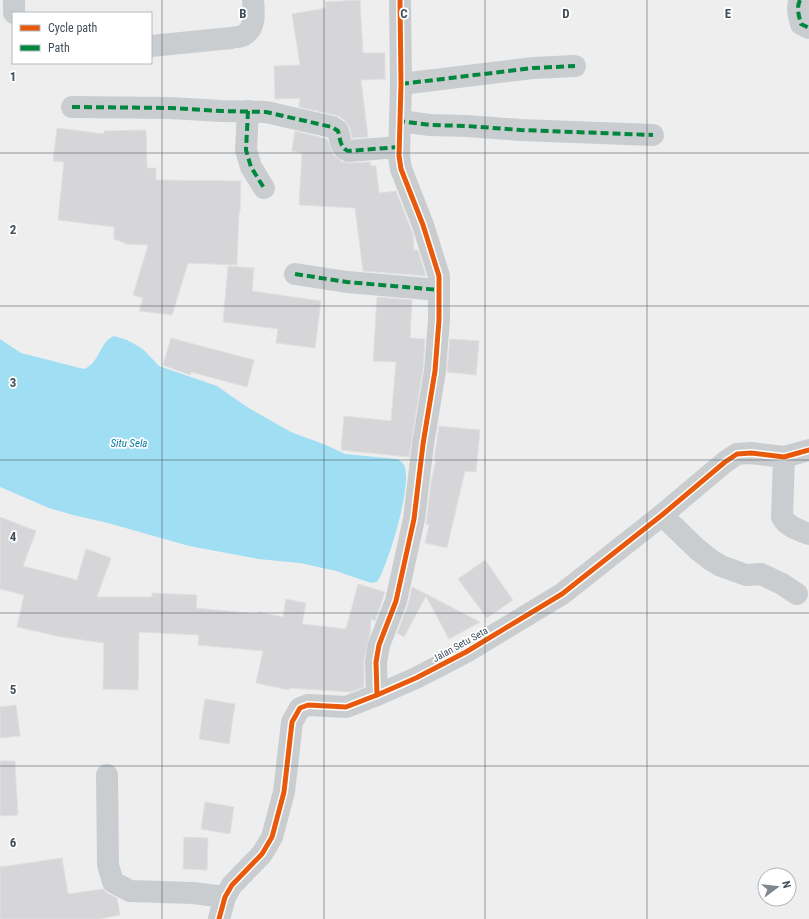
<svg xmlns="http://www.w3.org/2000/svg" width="809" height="919" font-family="'Roboto Condensed',sans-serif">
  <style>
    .water { fill: #a0dff3 }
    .building { fill: #d6d6d9; stroke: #e0e0e1 }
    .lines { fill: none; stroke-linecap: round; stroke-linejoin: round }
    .minor { stroke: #cacdcf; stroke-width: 22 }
    .quiet { stroke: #00873e; stroke-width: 4; stroke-dasharray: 8 4; stroke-linecap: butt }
    .cycleway-casing { stroke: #fff; stroke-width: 8 }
    .cycleway { stroke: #e8590c; stroke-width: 5 }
    .grid { fill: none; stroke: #43505c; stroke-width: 1; stroke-opacity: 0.55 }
    .labels { text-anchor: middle; stroke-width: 3.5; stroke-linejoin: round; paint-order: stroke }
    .street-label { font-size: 10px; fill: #43505c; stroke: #fff }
    .water-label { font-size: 11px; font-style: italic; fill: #027aa3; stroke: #fff }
    .grid-label { font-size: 13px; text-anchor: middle; font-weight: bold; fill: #43505c; stroke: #fff; stroke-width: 3.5; stroke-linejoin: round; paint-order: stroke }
  </style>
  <rect width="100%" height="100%" fill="#efeeee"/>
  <path class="water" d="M114,336L127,340L138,346L145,351L159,366L217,386L247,407L291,432L326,445L345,454L397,459C400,460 402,462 404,465C413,484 389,560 379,579L377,582L371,583L336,571L300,563L258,559L189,546L108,523L73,515L49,508L0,487V339L21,353L84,369C100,363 99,342 114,336Z"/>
  <g class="building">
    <path d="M360,0L363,53H385V79L361,80L368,137L352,138L350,128L345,121L339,116L299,107L300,98L275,99L274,66L300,65L292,14L326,8L325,2Z"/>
    <path d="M57,128L104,134V131L146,130L147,168H156V180L241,181L240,212H239L237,265L188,263L172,315L139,311L143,298L133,295L148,245L127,244L114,239V227L58,220L64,162L53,161Z"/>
    <path d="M295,131L327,139L333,154L342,162L349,163L370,162L371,166H376L379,193L396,191L413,234L414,250H418L426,276L363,271L355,208L299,205L302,153L292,151Z"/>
    <path d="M228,266L254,268L252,291L321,301L315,348L276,343L278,329L223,322Z"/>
    <path d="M377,297L412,300L410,338L425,339L423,369L409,457L341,450L344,416L391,421L396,362L373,361Z"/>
    <path d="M171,338L254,360L247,387L191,372L190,375L163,365Z"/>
    <path d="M450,339L479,341L476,375L447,372Z"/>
    <path d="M439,426L480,430L476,472L465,471L447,548L425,543L429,525L426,524L431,482L436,460H434Z"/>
    <path d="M0,517L36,531L23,566L77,580L86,549L111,558L97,597H152V593L197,595L196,608L258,614V612L283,617L286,599L306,603L302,624L346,629L358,584L385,592L375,621L371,619L370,635L364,660V687L351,692L289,688V690L256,683L263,651L198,645L199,635L139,632L138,690L103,689L104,643L62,637L17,627L24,595L0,589Z"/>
    <path d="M485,560L513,600L487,618L458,579Z"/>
    <path d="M412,587L424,593L480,622L449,639L426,596L404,637L397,633L408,605Z"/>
    <path d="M205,699L235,704L229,744L199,739Z"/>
    <path d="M16,705L20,736L0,738V707Z"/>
    <path d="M0,761H15L18,815L0,816Z"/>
    <path d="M205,802L234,807L230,834L201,829Z"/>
    <path d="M184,837L208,838L207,870L183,869Z"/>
    <path d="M62,858L68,894L103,889L107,893L117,898L120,915L99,919H0V867Z"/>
  </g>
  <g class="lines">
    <g class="minor">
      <path d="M14,0V13"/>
      <path d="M800,0C796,8 799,16 801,24L809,28"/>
      <path d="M151,46L231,38C235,37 241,37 244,35C256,28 254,12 253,0"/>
      <path d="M401,84L533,68L575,66"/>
      <path d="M72,107L170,108L222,111L266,112L332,127L338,131C340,138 340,148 348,151L399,147"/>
      <path d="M248,111L246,150L251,167L264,188"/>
      <path d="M400,121L430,125L467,126L521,130L653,135"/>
      <path d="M295,274L347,282L439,290"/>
      <path d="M784,457L782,517C787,527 799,530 809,534"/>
      <path d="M662,515L697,549L711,560L721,566L746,575L761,574L782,584L797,594"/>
      <path d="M377,695L376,662L379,645L396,601L414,519L423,444L435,371L439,320V276L423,225L401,169L399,156L401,84L400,0"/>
      <path d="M107,775L108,865L113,882L130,891L193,893L225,897"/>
      <path d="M219,919L225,897L232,885L262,854L272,837L284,792L292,722L300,708L308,705L346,707L377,695L416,678L466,652L562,594L662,515L725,462L737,454L751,453L784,457L809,450"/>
    </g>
    <g class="quiet">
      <path d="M800,0C796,8 799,16 801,24L809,28"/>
      <path d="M401,84L533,68L575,66"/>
      <path d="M72,107L170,108L222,111L266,112L332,127L338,131C340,138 340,148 348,151L399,147"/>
      <path d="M248,111L246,150L251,167L264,188"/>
      <path d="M400,118V121L430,125L467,126L521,130L653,135"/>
      <path d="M295,274L347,282L439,290"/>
    </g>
    <g class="cycleway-casing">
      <g id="cycleway">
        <path d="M377,695L376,662L379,645L396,601L414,519L423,444L435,371L439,320V276L423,225L401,169L399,156L401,84L400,0"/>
        <path d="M219,919L225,897L232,885L262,854L272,837L284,792L292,722L300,708L308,705L346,707L377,695L416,678L466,652L562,594L662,515L725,462L737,454L751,453L784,457L809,450"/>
      </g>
    </g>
    <use href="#cycleway" class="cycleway"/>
  </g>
  <path class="grid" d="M162,0V919M324,0V919M485,0V919M647,0V919M0,153H809M0,306H809M0,460H809M0,613H809M0,766H809"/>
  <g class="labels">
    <g class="street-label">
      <text transform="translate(460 644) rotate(-29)" y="4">Jalan Setu Seta</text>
    </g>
    <g class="water-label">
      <text x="129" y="447">Situ Sela</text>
    </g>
  </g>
  <g class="grid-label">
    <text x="243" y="18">B</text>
    <text x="404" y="18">C</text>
    <text x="566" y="18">D</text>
    <text x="728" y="18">E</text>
    <text x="13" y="81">1</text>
    <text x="13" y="234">2</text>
    <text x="13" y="387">3</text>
    <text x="13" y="541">4</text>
    <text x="13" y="694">5</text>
    <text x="13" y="847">6</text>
  </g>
  <rect x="12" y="12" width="140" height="52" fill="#ffffff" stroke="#b4b9be"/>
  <rect x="20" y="25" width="20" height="6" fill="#e8590c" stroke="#b4b9be"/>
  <text x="48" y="32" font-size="12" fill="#43505c">Cycle path</text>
  <rect x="20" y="45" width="20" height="6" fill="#00873e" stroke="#b4b9be"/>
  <text x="48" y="52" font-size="12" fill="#43505c">Path</text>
  <g transform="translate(777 887) rotate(75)"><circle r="19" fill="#ffffff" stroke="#b4b9be"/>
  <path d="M0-3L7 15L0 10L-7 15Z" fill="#7f878f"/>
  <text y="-6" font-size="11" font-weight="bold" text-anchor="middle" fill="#43505c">N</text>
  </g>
</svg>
